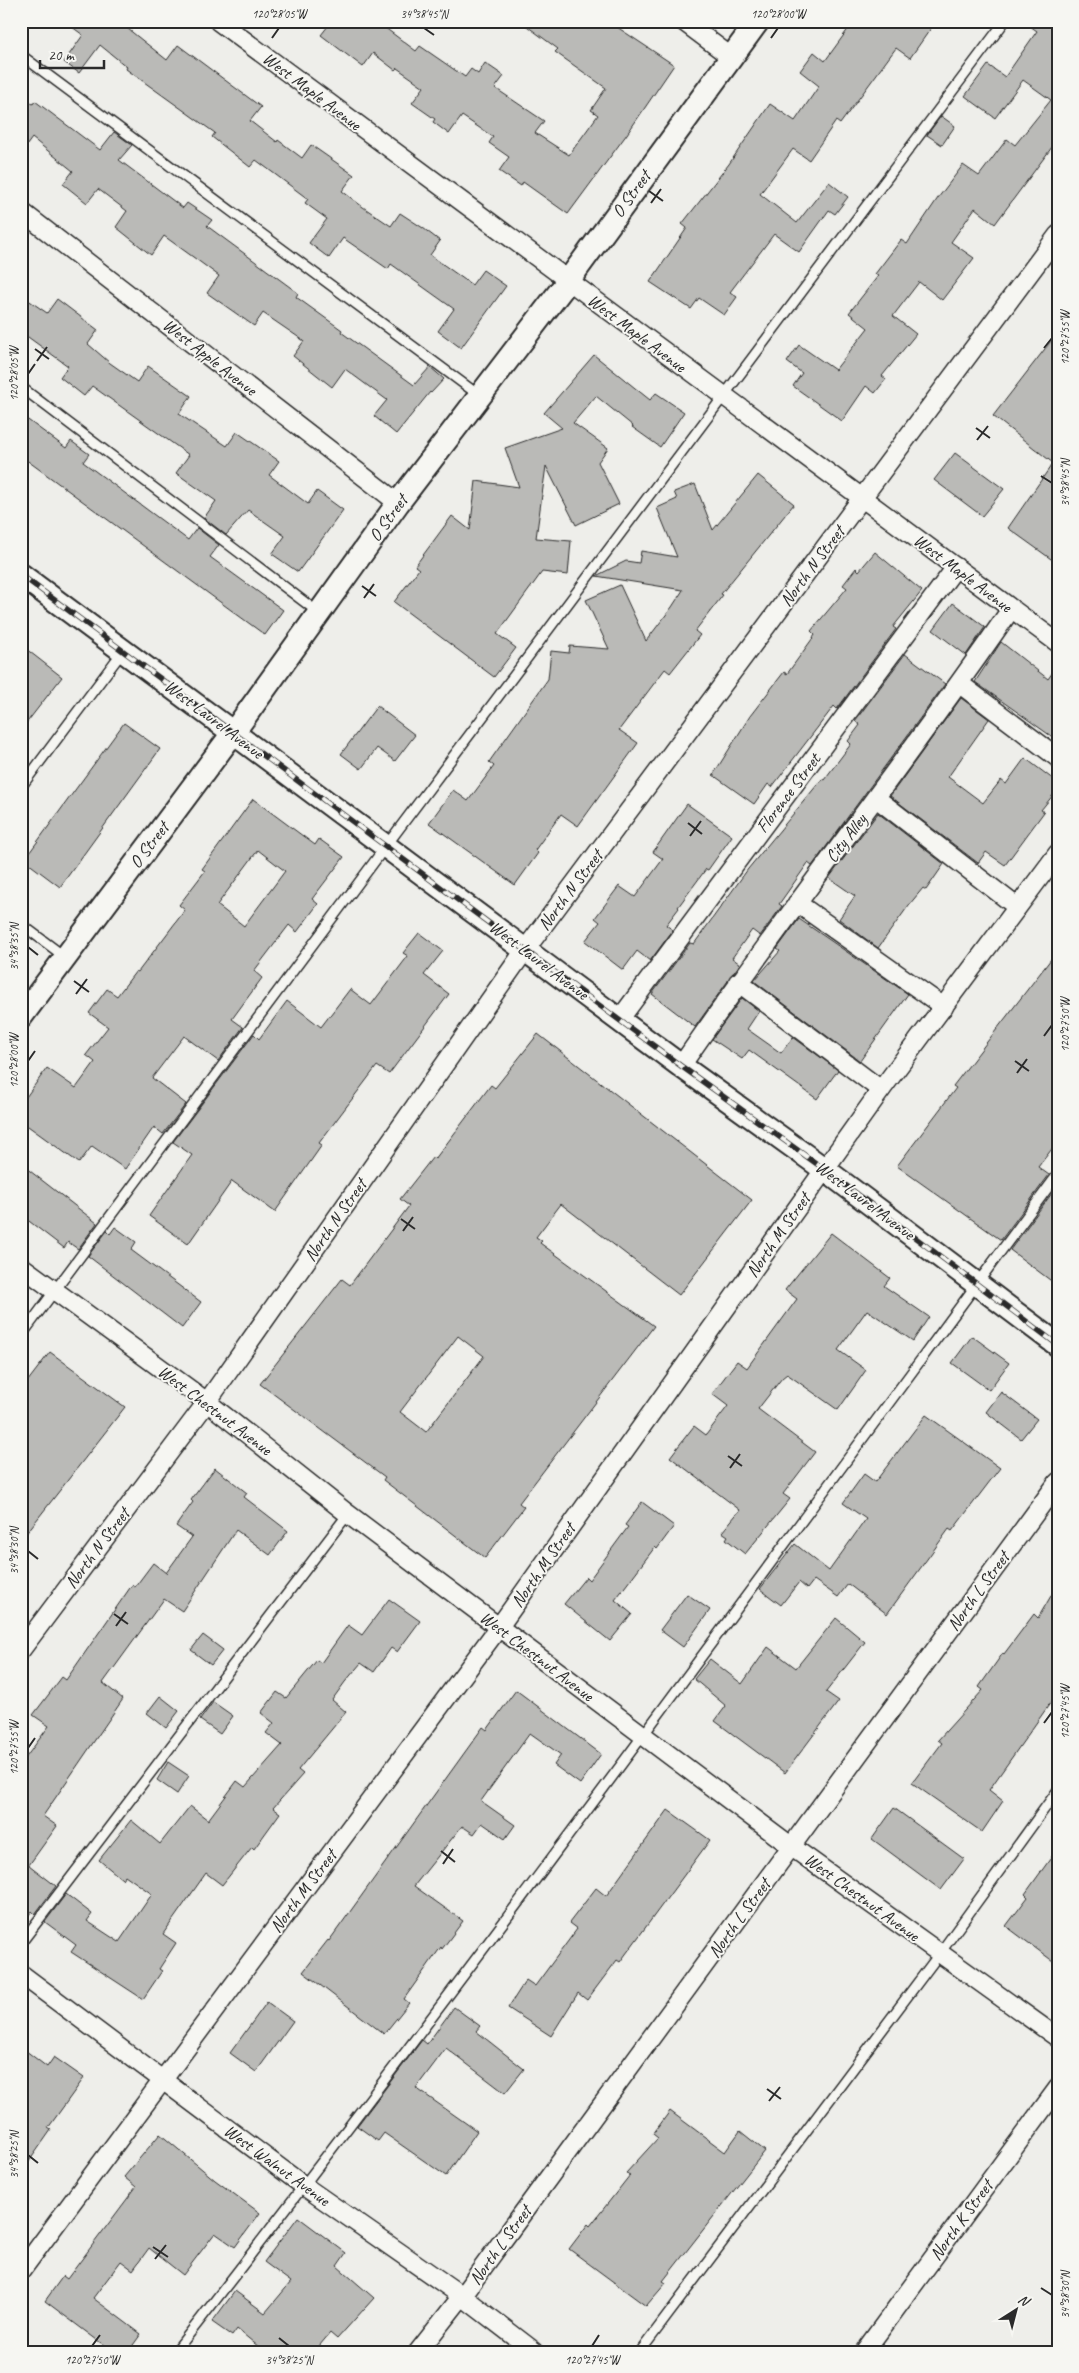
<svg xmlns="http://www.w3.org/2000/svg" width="1079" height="2373" font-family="Caveat,sans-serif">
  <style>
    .building { fill: #babab7; stroke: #2b2b2b; fill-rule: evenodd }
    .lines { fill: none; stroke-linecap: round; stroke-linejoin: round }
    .service-casing { stroke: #2b2b2b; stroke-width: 12 }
    .minor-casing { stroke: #2b2b2b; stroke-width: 21 }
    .tertiary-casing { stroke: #2b2b2b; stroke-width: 26 }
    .service { stroke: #f6f6f2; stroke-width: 9 }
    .minor { stroke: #f6f6f2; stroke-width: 18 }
    .tertiary { stroke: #f6f6f2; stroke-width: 22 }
    .rail-casing { stroke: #2b2b2b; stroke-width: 5.5 }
    .rail { stroke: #f6f6f2; stroke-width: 4; stroke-dasharray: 11; stroke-linecap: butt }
    .ticks { fill: none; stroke: #2b2b2b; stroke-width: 2 }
    .labels { text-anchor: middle; stroke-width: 4; stroke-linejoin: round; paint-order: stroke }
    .street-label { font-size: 18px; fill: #2b2b2b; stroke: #f6f6f2 }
    .neatline { fill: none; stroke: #2b2b2b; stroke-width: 2 }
    .ticks-label { font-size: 12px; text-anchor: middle; fill: #2b2b2b }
  </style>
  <rect width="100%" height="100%" fill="#eeeeea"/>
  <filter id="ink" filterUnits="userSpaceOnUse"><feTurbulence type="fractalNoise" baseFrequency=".02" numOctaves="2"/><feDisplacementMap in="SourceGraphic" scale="10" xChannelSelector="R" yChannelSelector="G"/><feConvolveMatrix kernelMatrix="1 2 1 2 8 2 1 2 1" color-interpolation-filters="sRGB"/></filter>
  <g filter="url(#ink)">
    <g class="building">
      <path d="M64,21H118L167,60L178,45L261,107L250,121L277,142L278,140L302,158L311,145L354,175L342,191L363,207L391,226L400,213L423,228L440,241L430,255L472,285L483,270L506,286L461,348L438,331L454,309L391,264L388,269L343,238L329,258L309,243L327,219L305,203L308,199L256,160L250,167L212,137L215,133L126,69L127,67L100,45L79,73L64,62L83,35Z"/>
      <path d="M332,21H376L416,51L420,46L465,77L471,69L478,74L485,63L504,76L495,88L544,121L535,133L569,155L598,115L591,110L606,88L555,52L558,49L520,21H608L674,65L627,134L568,214L523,182L521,186L499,171L509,157L489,143L493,137L462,116L449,134L433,122L435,119L412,103L424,87L397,68L395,70L373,53L363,67L321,35Z"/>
      <path d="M854,21H936L910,58L896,48L840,124L836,121L809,160L793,149L760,194L797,223L829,182L848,197L835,214L829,210L799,252L774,234L730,292L737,297L724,315L699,298L691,309L650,282L687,228L682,224L729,164L770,104L795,121L819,86L800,71L814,52L825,61Z"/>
      <path d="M1023,21H1058V139L995,224L975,208L951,242L974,258L942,300L919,282L893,316L916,334L882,376L886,379L875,393L866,386L842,421L793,386L802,373L787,362L799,345L835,370L868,328L849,313L878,276L875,274L901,240L907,244L938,198L963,165L979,176L1007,139L1015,145L1051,100L1023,80L995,118L965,96L988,65L1005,77L1037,31Z"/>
      <path d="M21,96L33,104L35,101L100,150L114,132L132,145L119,160L183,208L187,203L212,220L207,226L298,293L296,297L342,330L341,332L414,385L430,367L444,379L431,393L430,392L396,434L374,416L387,400L345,369L332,387L293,356L304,341L263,313L254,326L207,293L219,276L200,262L164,236L151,255L116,227L127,211L98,189L87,203L63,184L73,171L32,138L21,153Z"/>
      <path d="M941,116L955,126L942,145L927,135Z"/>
      <path d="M21,295L47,313L57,299L98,330L88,344L110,363L137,382L148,366L191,396L179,414L227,446L237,432L279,461L269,475L308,504L317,491L343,510L298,572L272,554L285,536L248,510L226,535L204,518L216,501L176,473L189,455L92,386L84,396L60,377L68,366L21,332Z"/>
      <path d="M1058,332V564L1008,528L1053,463L993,416Z"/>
      <path d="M594,355L650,400L656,393L684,412L660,447L632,427L633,426L596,396L573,423L608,448L598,462L619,504L576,525L546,466L536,538L571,541L568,575L542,572L497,634L516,648L494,677L394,602L419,569L415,566L452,516L470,530L476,481L519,487L505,448L562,428L544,413Z"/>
      <path d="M21,415L66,448L71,441L89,454L83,462L188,540L197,528L219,545L210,557L283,610L265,635L21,456Z"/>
      <path d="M955,453L1004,489L982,516L934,480Z"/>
      <path d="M758,475L794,504L721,594L723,595L695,631L700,635L670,673L665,669L619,730L638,743L578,826L561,814L535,850L538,853L515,885L429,823L453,790L468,801L494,766L489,762L548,679L551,651L569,653L570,646L609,649L586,600L620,585L646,641L672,607L683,590L596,576L626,561L639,563L641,551L677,557L657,508L677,499L674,492L695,484L713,530Z"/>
      <path d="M875,552L922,591L893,627L896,629L837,709L834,706L772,787L768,784L754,804L713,775L750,716L784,672L787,674L815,635L811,631L847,588L843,585L856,568L859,571Z"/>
      <path d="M953,603L985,627L966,655L933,630Z"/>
      <path d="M1001,642L1048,679L1058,665V741L975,682Z"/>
      <path d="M21,645L62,677L21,730Z"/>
      <path d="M905,654L945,684L812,866L808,863L779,904L782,906L760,936L752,930L732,958L740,964L695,1027L652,994L690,943L694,944L748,869L822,779L824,780L851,744L848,741L860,725L855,721Z"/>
      <path d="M961,698L989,719L948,777L983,803L1001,780L1006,784L1025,758L1058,783V789L1041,810L1044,812L1005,865L986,852L978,863L890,796Z"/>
      <path d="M377,706L415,735L395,761L377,748L361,769L341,754Z"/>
      <path d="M124,723L160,749L60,887L24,860Z"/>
      <path d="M253,799L315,845L319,839L344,857L312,899L318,904L297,932L289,925L254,971L262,978L232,1019L243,1027L218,1061L184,1036L152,1078L186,1104L163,1134L154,1127L125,1169L92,1146L79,1163L21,1121V1104L47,1068L76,1088L95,1062L86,1055L108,1027L89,1013L107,989L117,996L136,971L138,972L185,910L179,905L205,871L202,869ZM258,850L285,871L244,926L217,905Z"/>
      <path d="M687,804L732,836L708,870L706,869L678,907L679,908L666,925L673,930L650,961L637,951L623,970L585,941L600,922L595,918L619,886L635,897L663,859L653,852Z"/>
      <path d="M878,813L944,864L926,890L923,888L909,905L878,948L839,919L855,896L829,878Z"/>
      <path d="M799,919L908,994L860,1061L754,981L780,951L777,949Z"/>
      <path d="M419,933L443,951L424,975L449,994L389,1074L377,1066L319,1143L322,1145L275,1212L232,1181L188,1244L149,1216L192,1155L173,1142L254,1034L259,1039L287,1001L321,1027L350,989L371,1005L408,956L403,953Z"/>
      <path d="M1058,950V1141L1038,1167L1049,1175L1001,1240L897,1166L956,1088L953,1086Z"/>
      <path d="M742,998L759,1011L747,1029L781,1053L793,1037L838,1070L817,1099L749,1050L742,1059L712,1039Z"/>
      <path d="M538,1034L752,1200L679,1295L561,1204L536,1237L542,1241L540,1243L654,1326L519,1503L524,1507L485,1558L383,1480L385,1477L260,1384L342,1279L350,1285L409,1206L400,1199L433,1157L435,1159L491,1085L495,1088ZM458,1336L484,1356L426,1432L400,1412Z"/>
      <path d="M21,1164L97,1223L78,1249L68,1242L64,1248L21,1215Z"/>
      <path d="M1058,1185V1286L1010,1250Z"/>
      <path d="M115,1227L136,1242L131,1250L201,1302L182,1328L88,1256L107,1231L110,1234Z"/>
      <path d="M831,1233L890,1278L884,1286L929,1317L913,1341L867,1310L838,1350L866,1370L838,1410L787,1374L782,1378L758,1409L815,1452L783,1494L790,1499L745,1554L726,1539L728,1536L722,1532L740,1510L670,1457L694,1426L706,1435L728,1406L712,1394L737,1361L747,1368L797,1299L785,1290Z"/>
      <path d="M972,1336L1009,1363L989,1390L952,1363Z"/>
      <path d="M50,1352L125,1407L21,1540V1390Z"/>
      <path d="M1001,1392L1037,1419L1021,1439L986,1412Z"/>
      <path d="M926,1415L1000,1468L952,1531L949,1529L887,1614L848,1584L838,1597L814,1580L807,1589L799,1582L781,1605L760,1589L795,1544L829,1571L866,1519L843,1503L864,1474L875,1482Z"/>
      <path d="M215,1468L247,1493L244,1497L288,1531L270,1555L236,1530L182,1611L164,1599L103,1683L123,1699L43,1816L57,1826L29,1865L56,1886L35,1914L32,1911L21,1925V1764L49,1726L33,1715L62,1677L66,1680L132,1585L135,1587L153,1563L166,1573L192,1537L176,1526L193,1502L191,1500Z"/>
      <path d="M642,1502L674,1526L657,1549L655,1547L615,1600L632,1614L610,1641L564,1604L586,1577L589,1580L628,1527L625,1525Z"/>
      <path d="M1058,1584V1692L989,1790L1003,1801L982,1832L912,1783L942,1743L938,1740L983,1690L979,1687L1003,1653L1004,1654L1034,1614L1038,1618Z"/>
      <path d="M687,1594L710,1610L683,1647L660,1630Z"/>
      <path d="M389,1599L420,1621L397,1652L391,1648L374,1672L361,1663L345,1682L332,1700L346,1712L298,1770L303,1774L273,1808L280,1813L254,1849L252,1847L222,1885L206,1873L163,1934L176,1943L159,1969L162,1971L143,1999L71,1952L76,1945L45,1922L66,1894L92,1914L87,1921L119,1942L152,1894L125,1875L122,1879L99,1860L131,1820L160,1844L190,1806L208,1820L237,1781L245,1787L282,1745L266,1733L274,1723L261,1713L277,1692L286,1698L317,1660L321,1663L348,1625L362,1635Z"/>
      <path d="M836,1618L865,1642L826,1692L839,1701L785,1773L715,1721L726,1706L694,1679L710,1659L742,1684L768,1647L796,1668Z"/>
      <path d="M203,1635L223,1650L211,1665L191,1650Z"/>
      <path d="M516,1690L601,1754L580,1784L554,1765L561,1755L530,1733L481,1801L515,1825L505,1839L482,1823L474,1834L462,1826L414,1886L463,1921L442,1949L441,1947L404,1999L409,2003L384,2034L303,1972L328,1940L329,1941L483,1727L487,1730Z"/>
      <path d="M160,1696L179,1711L166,1728L147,1713Z"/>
      <path d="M213,1702L233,1716L220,1734L200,1720Z"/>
      <path d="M168,1762L189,1776L177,1794L157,1780Z"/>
      <path d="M894,1808L964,1859L941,1890L872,1839Z"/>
      <path d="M668,1810L710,1840L620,1962L617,1960L587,2000L578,1993L551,2036L508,2008L526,1980L535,1986L577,1929L569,1923L596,1888L606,1896Z"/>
      <path d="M1058,1848V1965L1006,1926L1028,1897L1025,1894Z"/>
      <path d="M267,2002L293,2021L256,2072L230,2053Z"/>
      <path d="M454,2007L480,2026L476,2031L524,2069L505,2093L446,2048L416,2088L477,2131L446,2176L384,2133L378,2141L357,2126L422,2040L427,2044Z"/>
      <path d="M21,2047L47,2067L54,2057L84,2078L48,2128L51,2130L21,2173Z"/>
      <path d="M670,2111L725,2152L740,2131L765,2151L663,2281L666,2283L646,2306L569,2249L588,2224L590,2226L630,2175L626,2173L658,2138L653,2134Z"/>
      <path d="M160,2134L215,2180L260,2213L235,2247L215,2233L183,2275L149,2248L133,2270L121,2261L93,2298L141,2334L128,2352H113L45,2301L63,2276L67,2279L136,2187L124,2177Z"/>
      <path d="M298,2217L346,2253L337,2266L374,2298L337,2339L330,2333L314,2352H265L237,2329L232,2336L212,2322L235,2291L265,2313L291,2282L264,2262Z"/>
    </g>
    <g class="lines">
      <g class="service-casing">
        <g id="service">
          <path d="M21,55L480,396"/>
          <path d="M21,387L319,613"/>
          <path d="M21,787L123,651"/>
          <path d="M21,924L65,957"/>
          <path d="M21,1336L386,846L1005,21"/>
          <path d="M21,1943L348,1514"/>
          <path d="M175,2352C477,1965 766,1569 1058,1174"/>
          <path d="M640,2352L940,1953L1058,1790"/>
        </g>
      </g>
      <g class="minor-casing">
        <g id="minor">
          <path d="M218,21L1058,643"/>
          <path d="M683,21L731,57"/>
          <path d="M21,211L398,503"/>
          <path d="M960,684L1058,758"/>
          <path d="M876,798L1017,907"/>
          <path d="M797,903L944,1007"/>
          <path d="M738,982L881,1090"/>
          <path d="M619,1020L956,567"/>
          <path d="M681,1066C787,911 905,764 1011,609"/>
          <path d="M21,1266L207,1402L348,1514L792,1847L1058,2038"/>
          <path d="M21,1650L207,1402L525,950L1058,235"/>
          <path d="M21,1974L304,2186L462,2296L535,2352"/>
          <path d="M21,2271L499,1627L881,1090L1058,853"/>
          <path d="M418,2352L462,2296L1058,1482"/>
          <path d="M864,2352L1058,2088"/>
        </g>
      </g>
      <g class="tertiary-casing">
        <g id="tertiary">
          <path d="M21,575L681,1066L824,1169L1058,1345"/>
          <path d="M21,1017L233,733L398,503L568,281L758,21"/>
        </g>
      </g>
      <use href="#service" class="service"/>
      <use href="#minor" class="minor"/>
      <use href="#tertiary" class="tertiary"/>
      <g class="rail-casing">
        <path id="rail" d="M21,575L681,1066L824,1169L1058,1345"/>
      </g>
      <use href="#rail" class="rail"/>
    </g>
  </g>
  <path class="ticks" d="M424,28L434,35M272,38L279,28M771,38L778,28M649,191L663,201M651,203L661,189M1044,348L1052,338M35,349L49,359M37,361L47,347M28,374L35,364M976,428L990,438M977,440L988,426M1041,476L1052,483M362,586L376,596M364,598L374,584M688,823L702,834M690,836L701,821M28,947L38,955M74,981L89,992M76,994L87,979M1044,1036L1052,1025M28,1061L35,1051M1015,1061L1029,1071M1017,1073L1027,1059M401,1219L415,1229M403,1231L413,1217M728,1456L742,1466M730,1468L740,1454M28,1551L38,1559M114,1614L128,1624M116,1626L126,1612M1044,1723L1052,1712M28,1748L35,1738M441,1851L455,1862M443,1864L453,1849M767,2089L781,2099M769,2101L780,2087M28,2155L38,2163M153,2247L168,2257M155,2259L166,2245M1041,2288L1052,2295M279,2338L289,2346M92,2346L100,2335M592,2346L599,2335"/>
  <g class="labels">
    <g class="street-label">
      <text transform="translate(312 91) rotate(37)" y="6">West Maple Avenue</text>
      <text transform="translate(631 194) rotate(-54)" y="6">O Street</text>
      <text transform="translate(637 333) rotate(37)" y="6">West Maple Avenue</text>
      <text transform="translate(210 357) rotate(38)" y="6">West Apple Avenue</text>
      <text transform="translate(388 518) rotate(-54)" y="6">O Street</text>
      <text transform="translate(812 566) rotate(-53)" y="6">North N Street</text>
      <text transform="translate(963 573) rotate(37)" y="6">West Maple Avenue</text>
      <text transform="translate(214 719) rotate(37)" y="6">West Laurel Avenue</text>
      <text transform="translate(788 793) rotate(-53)" y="6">Florence Street</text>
      <text transform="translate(846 838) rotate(-53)" y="6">City Alley</text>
      <text transform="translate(149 845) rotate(-53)" y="6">O Street</text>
      <text transform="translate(570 890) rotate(-53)" y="6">North N Street</text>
      <text transform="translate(539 960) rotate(37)" y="6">West Laurel Avenue</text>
      <text transform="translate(865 1200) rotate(37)" y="6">West Laurel Avenue</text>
      <text transform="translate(335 1220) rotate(-55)" y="6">North N Street</text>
      <text transform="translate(778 1235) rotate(-55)" y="6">North M Street</text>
      <text transform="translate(215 1410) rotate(37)" y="6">West Chestnut Avenue</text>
      <text transform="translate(97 1548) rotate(-53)" y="6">North N Street</text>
      <text transform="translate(543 1565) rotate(-55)" y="6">North M Street</text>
      <text transform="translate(978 1591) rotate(-54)" y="6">North L Street</text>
      <text transform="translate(537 1656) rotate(37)" y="6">West Chestnut Avenue</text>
      <text transform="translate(303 1891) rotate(-53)" y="6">North M Street</text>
      <text transform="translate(862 1897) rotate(36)" y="6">West Chestnut Avenue</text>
      <text transform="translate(739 1918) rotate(-54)" y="6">North L Street</text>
      <text transform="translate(277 2165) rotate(36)" y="6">West Walnut Avenue</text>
      <text transform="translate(961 2220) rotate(-54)" y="6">North K Street</text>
      <text transform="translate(500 2245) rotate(-54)" y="6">North L Street</text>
    </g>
  </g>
  <rect width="1079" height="2373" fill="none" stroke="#f6f6f2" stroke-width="55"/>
  <g transform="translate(1016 2310) rotate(36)" stroke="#f6f6f2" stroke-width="4" paint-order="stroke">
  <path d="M0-4L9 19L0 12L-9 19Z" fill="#2b2b2b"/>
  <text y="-8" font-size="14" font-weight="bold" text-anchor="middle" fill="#2b2b2b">N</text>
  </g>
  <path d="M40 60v8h64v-8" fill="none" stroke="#2b2b2b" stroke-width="2.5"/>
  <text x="48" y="60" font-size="15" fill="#2b2b2b" stroke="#f6f6f2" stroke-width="4" paint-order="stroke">20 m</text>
  <rect x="28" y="28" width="1024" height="2318" class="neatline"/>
  <g class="ticks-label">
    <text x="279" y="18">120°28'05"W</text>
    <text x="424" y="18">34°38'45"N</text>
    <text x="778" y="18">120°28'00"W</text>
    <text transform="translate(1065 338) rotate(-90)" y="4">120°27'55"W</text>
    <text transform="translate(14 374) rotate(-90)" y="4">120°28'05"W</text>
    <text transform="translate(1065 483) rotate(-90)" y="4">34°38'45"N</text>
    <text transform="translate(14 947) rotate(-90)" y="4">34°38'35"N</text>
    <text transform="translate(1065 1025) rotate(-90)" y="4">120°27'50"W</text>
    <text transform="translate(14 1061) rotate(-90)" y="4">120°28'00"W</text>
    <text transform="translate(14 1551) rotate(-90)" y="4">34°38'30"N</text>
    <text transform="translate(1065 1712) rotate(-90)" y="4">120°27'45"W</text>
    <text transform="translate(14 1748) rotate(-90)" y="4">120°27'55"W</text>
    <text transform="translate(14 2155) rotate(-90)" y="4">34°38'25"N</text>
    <text transform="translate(1065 2295) rotate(-90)" y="4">34°38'30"N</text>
    <text x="92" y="2364">120°27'50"W</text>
    <text x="289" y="2364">34°38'25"N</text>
    <text x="592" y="2364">120°27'45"W</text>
  </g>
</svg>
